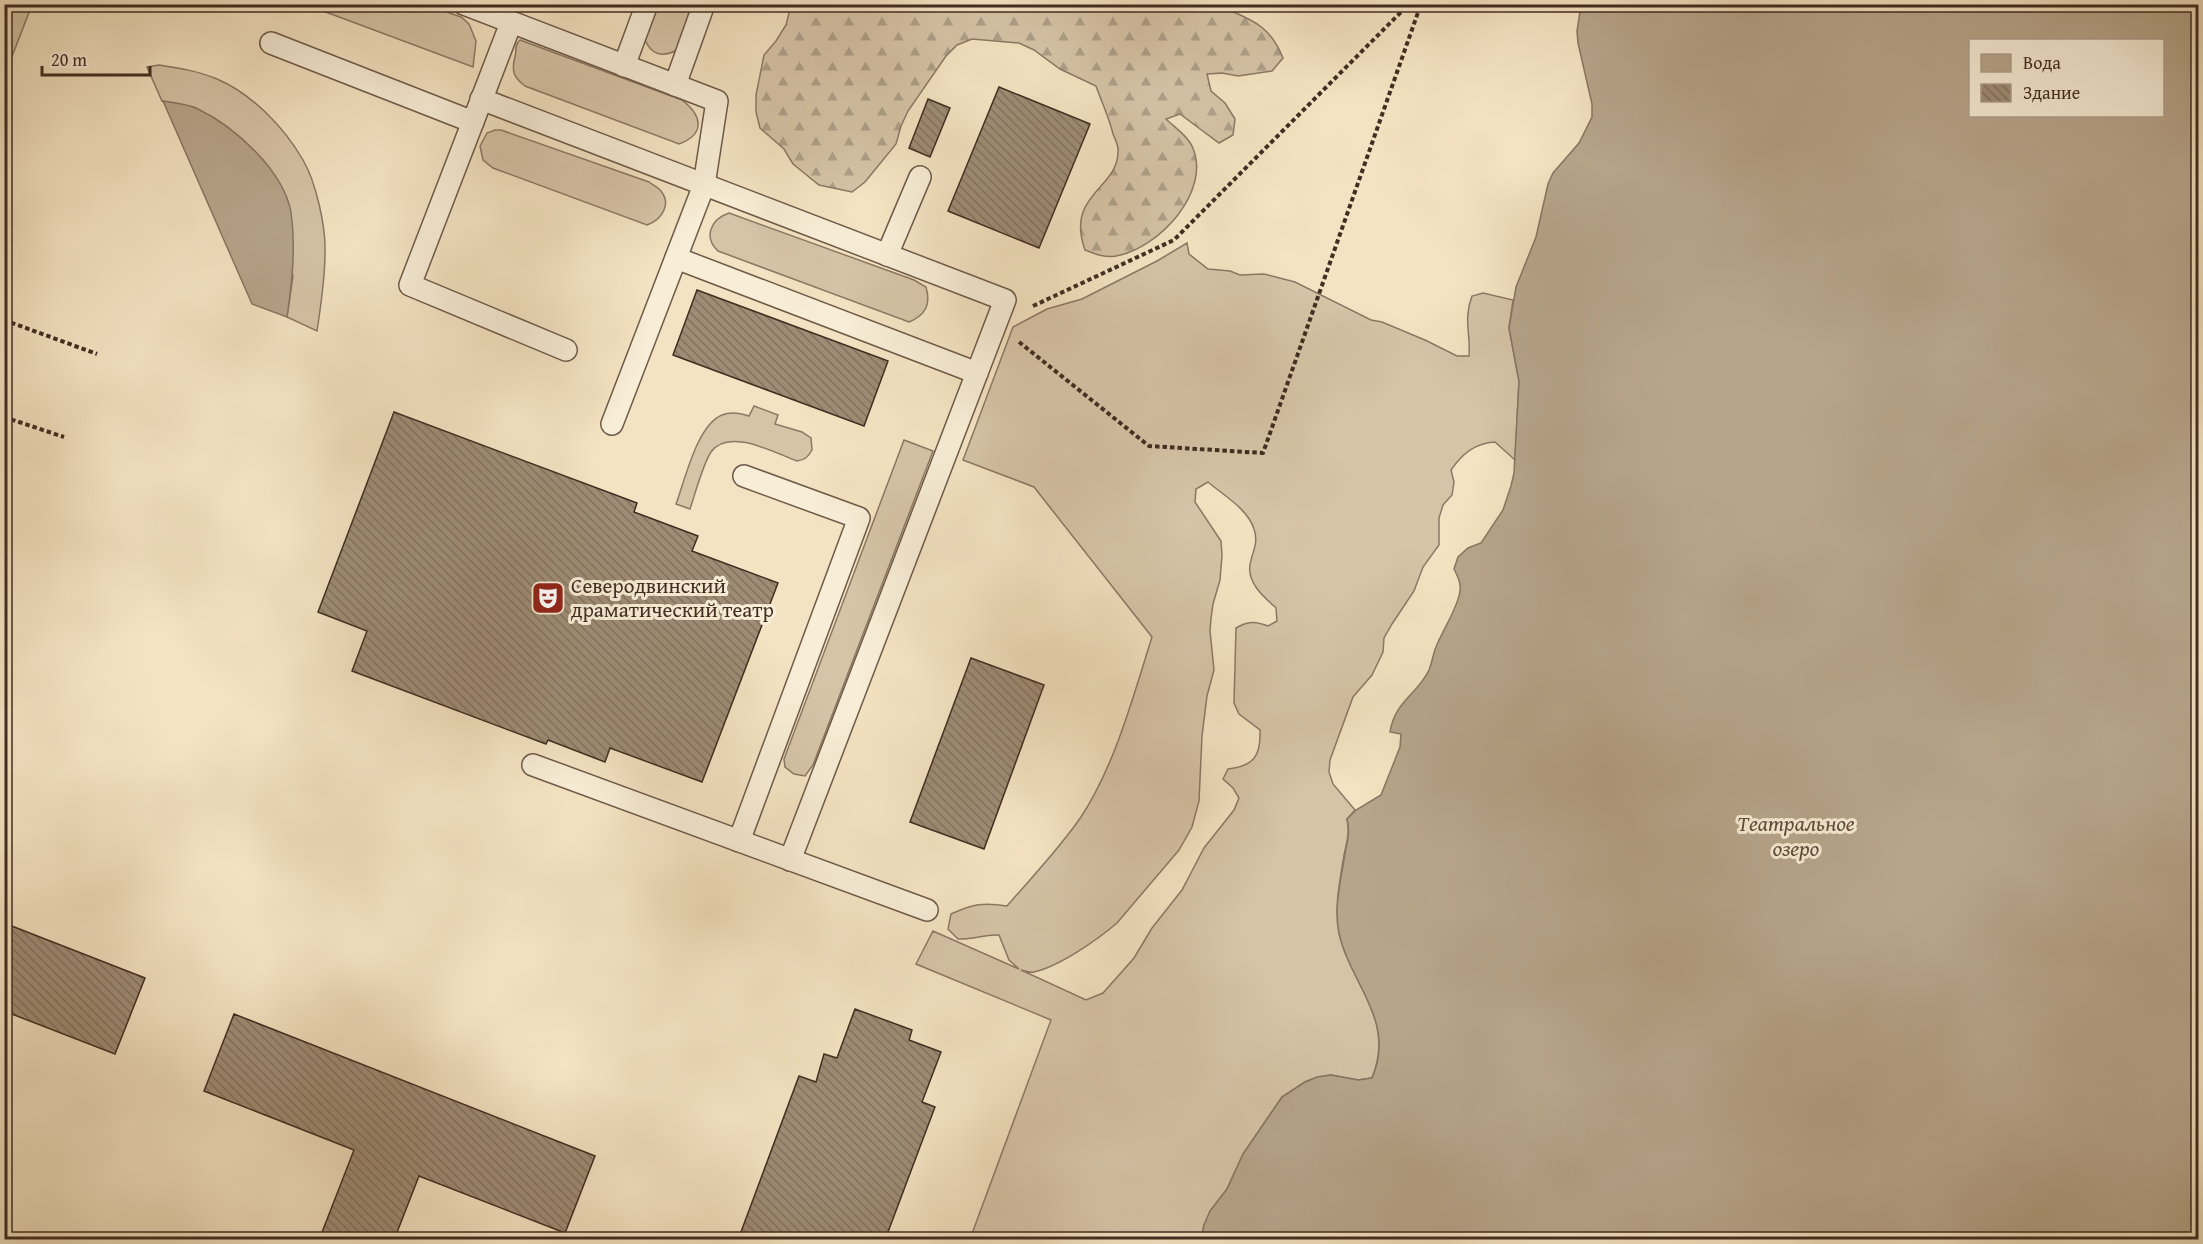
<svg xmlns="http://www.w3.org/2000/svg" width="2203" height="1244" font-family="'Gentium Book Plus',serif">
  <style>
    .grass { fill: #d6c4a7; stroke: #8c7864; stroke-width: 1.5; fill-rule: evenodd }
    .forest { fill: url(#forest-firs); stroke: #8c7864; stroke-width: 1.5 }
    .water { fill: #b7a58b; stroke: #887561; stroke-width: 1.5; fill-rule: evenodd }
    .building { fill: url(#building-back-hatch); stroke: #412d21; stroke-width: 1.5 }
    .lines { fill: none; stroke-linecap: round; stroke-linejoin: round }
    .lane-casing { stroke: #6e5a49; stroke-width: 24 }
    .path { stroke: #412d21; stroke-width: 4; stroke-dasharray: 4.5 3; stroke-linecap: butt }
    .lane { stroke: #f8edd7; stroke-width: 21 }
    .labels { text-anchor: middle; stroke-width: 6; stroke-linejoin: round; paint-order: stroke }
    .poi-label { font-size: 21px; fill: #412d21; stroke: #f8edd7; text-anchor: start }
    .water-label { font-size: 22px; font-style: italic; fill: #5e4b3c; stroke: #f8edd7 }
  </style>
  <defs>
    <pattern id="forest-firs" width="22" height="20" patternUnits="userSpaceOnUse" patternTransform="scale(1.5)"><rect width="22" height="20" fill="#d6c4a7"/><path d="M5 1l3.5 6h-7zM16 11l3.5 6h-7z" fill="#afa088"/></pattern>
    <pattern id="building-back-hatch" width="6" height="6" patternUnits="userSpaceOnUse" patternTransform="scale(1.5)"><rect width="6" height="6" fill="#9e8c75"/><path d="M-1 5l2 2M0 0l6 6M5-1l2 2" fill="none" stroke="#827360"/></pattern>
  </defs>
  <rect width="100%" height="100%" fill="#f4e3c2"/>
  <filter id="stains"><feTurbulence type="fractalNoise" baseFrequency=".00333" numOctaves="4"/><feColorMatrix values="0 0 0 0 .2 0 0 0 0 .09 0 0 0 0 .02 0 0 0 .5 -.17"/></filter>
  <radialGradient id="worn" r=".72"><stop offset=".6" stop-color="#630" stop-opacity="0"/><stop offset="1" stop-color="#630" stop-opacity=".3"/></radialGradient>
  <g class="grass">
    <path d="M4,5H28L30,10L11,59L5,62Z"/>
    <path d="M307,5H427L461,17L469,24L476,41L473,67Z"/>
    <path d="M656,5H694L677,50C662,58 651,55 644,38Z"/>
    <path d="M520,40L682,100C702,115 706,134 679,144L525,86C514,78 511,71 515,57C517,50 514,45 520,40Z"/>
    <path d="M159,65C179,68 198,71 217,79C252,94 284,127 303,160C316,182 326,227 325,253C325,279 321,305 317,331L287,317L293,276L196,108L162,101L147,67Z"/>
    <path d="M495,130H501L649,182C653,185 658,187 661,191C672,205 661,220 647,225L493,168L483,160L480,146L487,133Z"/>
    <path d="M729,213L914,280L926,287C931,304 926,315 909,322L718,251C703,237 711,219 729,213Z"/>
    <path d="M1187,243L1189,254L1208,269L1230,271L1240,275L1264,274L1295,282L1371,320L1382,322L1425,340L1457,356H1469C1471,334 1463,320 1472,296L1483,293L1513,300L1509,328L1519,381L1515,460L1495,442C1475,443 1462,454 1451,470L1454,482L1452,495L1443,505L1439,518V545L1423,567L1414,591L1392,624L1384,638L1383,652L1372,675L1353,697L1330,760L1329,772L1333,784L1355,810L1347,819C1350,833 1347,841 1344,855C1340,880 1334,908 1339,933C1351,986 1396,1018 1372,1078L1358,1080L1331,1075L1318,1077L1305,1082L1282,1097L1243,1154L1227,1189L1204,1225L1201,1239H970L1051,1020L916,964L933,931L1019,969L1009,960L999,935C984,934 973,940 958,939L948,929L951,914C973,904 983,902 1007,906C1032,877 1059,849 1081,817C1115,765 1133,697 1152,637L1034,487L963,460L1013,327L1047,309L1082,299L1157,261ZM1208,482C1223,495 1248,509 1254,529C1259,543 1252,552 1250,565C1247,583 1264,597 1276,608L1277,621L1268,626C1255,621 1248,621 1236,628L1234,703L1239,714L1260,730C1261,756 1254,766 1228,769L1223,779L1233,788L1239,798L1234,810L1204,848L1182,890L1152,928L1134,958L1103,993L1086,1000L1021,970C1025,971 1030,973 1034,972C1060,966 1097,940 1117,923L1179,850L1192,827L1199,801L1202,736L1207,696L1214,670L1210,631L1211,618L1213,604L1220,580L1222,555L1221,541L1195,502L1196,489Z"/>
    <path d="M754,406L778,415L775,424L802,432L811,438L812,450C808,457 805,460 797,461C775,453 728,427 711,452C703,464 695,494 690,509L676,504C685,480 697,425 722,415C731,411 740,413 749,416Z"/>
    <path d="M904,440L933,451L813,765L805,776L794,774L785,767L784,759Z"/>
  </g>
  <path class="forest" d="M791,5H1218C1250,20 1269,23 1283,58L1272,71L1238,76L1222,73L1207,74L1211,91L1225,103L1235,119L1233,135L1219,143L1180,114L1166,119C1174,127 1187,135 1192,146C1213,191 1158,249 1116,256C1105,258 1095,254 1085,250C1065,194 1118,189 1118,152C1119,146 1115,139 1113,134C1109,117 1102,103 1096,86L1060,69L1034,50L1019,43L972,39L957,45L946,56L908,111L901,126L896,144L865,182L852,192L819,185L793,164L784,149L760,128L756,112V95L764,55L776,41L786,25Z"/>
  <g class="water">
    <path d="M1581,5H2198V1239H1201L1204,1225L1210,1211L1227,1189L1243,1154L1282,1097L1305,1082L1317,1077L1331,1075L1358,1080L1372,1078C1397,1021 1350,984 1339,933C1334,909 1340,884 1344,860C1346,844 1351,835 1347,819L1356,810L1381,795L1400,747L1401,734L1390,732C1395,701 1417,695 1429,670C1432,663 1433,654 1436,647C1442,631 1458,608 1460,591C1461,583 1458,577 1454,569L1458,557L1468,548L1481,543L1503,510L1511,486L1514,473L1519,381L1509,328L1516,287L1536,237L1548,184L1553,173L1579,143L1592,117V104L1578,43L1577,31ZM1970,40H2162V116H1970Z"/>
    <path d="M163,101C174,103 188,104 198,109C235,127 283,170 291,212C296,247 292,283 287,317L252,304Z"/>
  </g>
  <g class="building">
    <path d="M999,87L1090,124L1039,248L948,211Z"/>
    <path d="M928,99L950,108L930,157L909,148Z"/>
    <path d="M697,290L888,361L864,426L673,355Z"/>
    <path d="M394,412L637,503L634,512L698,536L692,551L778,583L702,782L610,748L605,762L548,740L546,744L352,671L367,631L318,612Z"/>
    <path d="M971,658L1044,685L984,849L910,822Z"/>
    <path d="M4,923L145,978L115,1054L4,1011Z"/>
    <path d="M855,1009L912,1030L909,1040L941,1052L922,1102L935,1107L885,1240H738L799,1076L816,1082L824,1054L837,1058Z"/>
    <path d="M234,1014L595,1156L565,1233L419,1176L394,1240H319L354,1150L204,1091Z"/>
  </g>
  <g class="lines">
    <g class="lane-casing">
      <g id="lane">
        <path d="M464,4L717,101L704,185L612,424"/>
        <path d="M511,23L410,285L566,350"/>
        <path d="M271,43L473,122"/>
        <path d="M624,66L647,4"/>
        <path d="M675,85L704,4"/>
        <path d="M481,99L1005,300L790,860"/>
        <path d="M887,255L920,177"/>
        <path d="M676,258L977,373"/>
        <path d="M533,765L927,910"/>
        <path d="M739,841L859,518L744,476"/>
      </g>
    </g>
    <g class="path">
      <path d="M1033,306L1174,240L1409,4"/>
      <path d="M4,320L97,354"/>
      <path d="M1019,342L1149,446L1263,453L1421,4"/>
      <path d="M4,417L64,437"/>
    </g>
    <use href="#lane" class="lane"/>
  </g>
  <defs>
    <g id="theatre-square" transform="scale(1.725)"><rect x="-9" y="-9" width="18" height="18" rx="4" fill="#8f2418" stroke="#f8edd7"/><path d="M-5-5.5Q0-4 5-5.5V0Q5 5 0 6Q-5 5-5 0ZM-3.3-2.5H-1v1.5H-3.3ZM1-2.5H3.3v1.5H1ZM-2.8 1Q0 5.5 2.8 1Z" fill="#fff"/></g>
  </defs>
  <g fill-rule="evenodd">
    <use href="#theatre-square" x="548" y="598"/>
  </g>
  <g class="labels">
    <g class="poi-label">
      <text x="571" y="593">Северодвинский<tspan x="571" dy="24">драматический театр</tspan></text>
    </g>
    <g class="water-label">
      <text x="1796" y="831">Театральное<tspan x="1796" dy="25">озеро</tspan></text>
    </g>
  </g>
  <rect width="2203" height="1244" fill="none" stroke="#f4e3c2" stroke-width="24"/>
  <rect x="6" y="6" width="2191" height="1232" fill="none" stroke="#412d21" stroke-width="3"/>
  <rect x="12" y="12" width="2179" height="1220" fill="none" stroke="#412d21" stroke-width="1.5"/>
  <rect x="1969" y="39" width="195" height="78" fill="#f8edd7" stroke="#afa08e" stroke-width="1.5"/>
  <rect x="1981" y="54" width="30" height="18" fill="#b7a58b" stroke="#afa08e" stroke-width="1.5"/>
  <text x="2023" y="69" font-size="18" fill="#412d21">Вода</text>
  <rect x="1981" y="84" width="30" height="18" fill="url(#building-back-hatch)" stroke="#afa08e" stroke-width="1.5"/>
  <text x="2023" y="99" font-size="18" fill="#412d21">Здание</text>
  <path d="M42 66v9h108v-9" fill="none" stroke="#412d21" stroke-width="3"/>
  <text x="51" y="66" font-size="18" fill="#412d21" stroke="#f8edd7" stroke-width="4.5" paint-order="stroke">20 m</text>
  <rect width="100%" height="100%" filter="url(#stains)"/>
  <rect width="100%" height="100%" fill="url(#worn)"/>
</svg>
